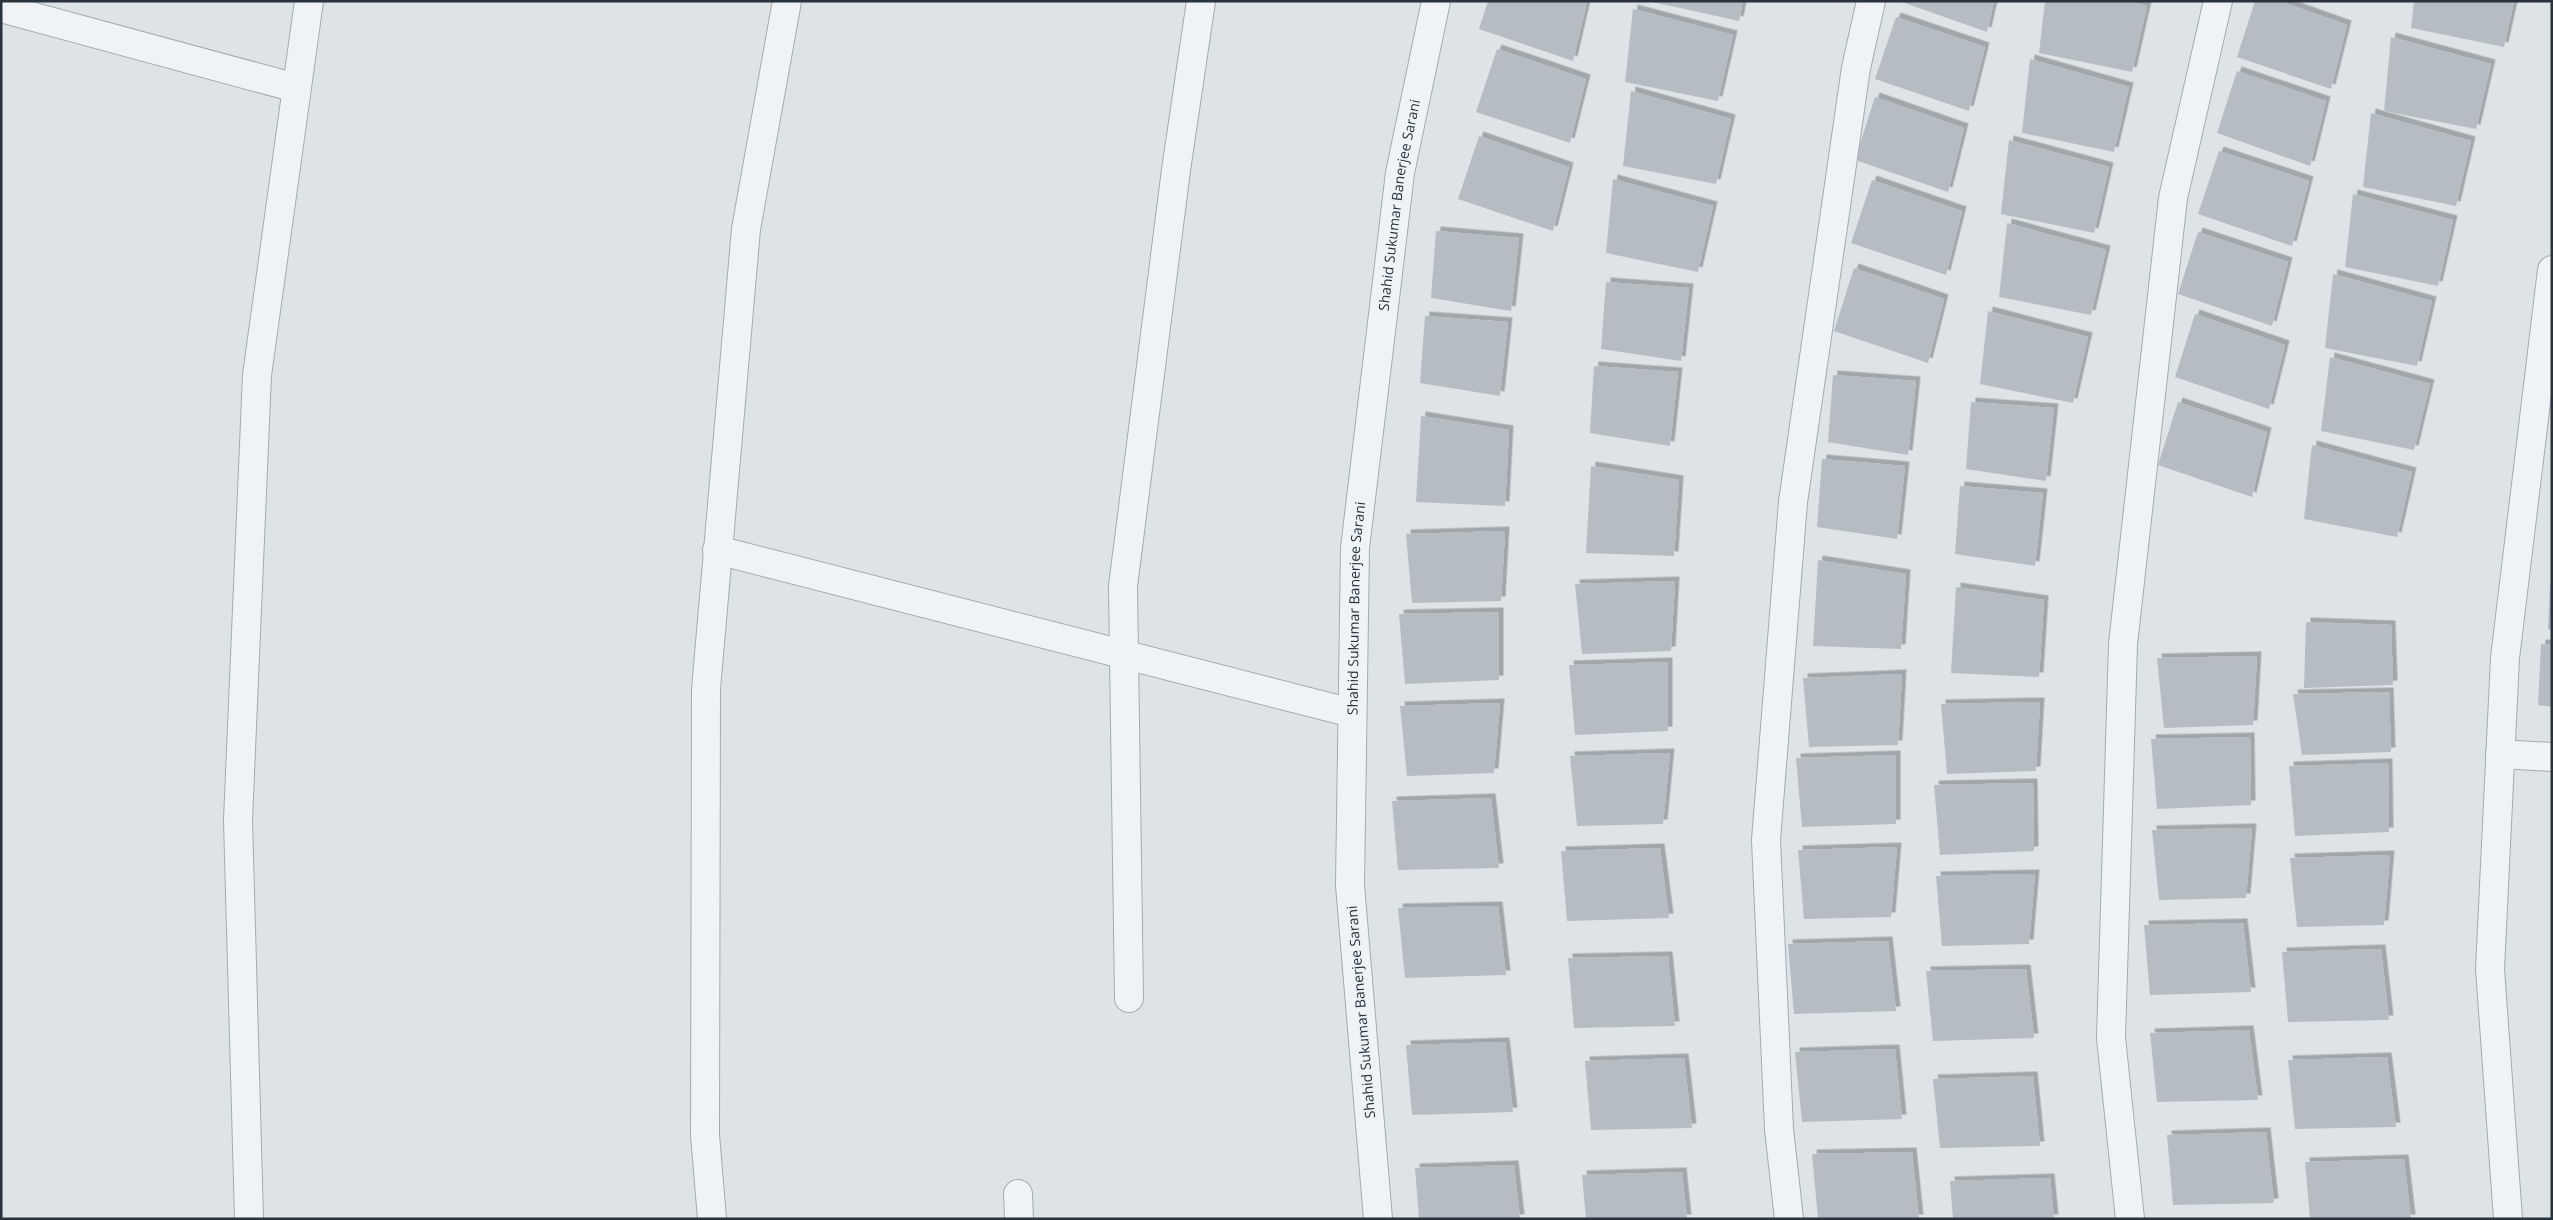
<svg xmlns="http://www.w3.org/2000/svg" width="2553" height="1220" font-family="'Open Sans',sans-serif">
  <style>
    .building { fill: #b5bdc3; filter: url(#shadow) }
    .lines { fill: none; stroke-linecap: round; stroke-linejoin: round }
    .street-casing { stroke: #a4abb0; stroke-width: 30 }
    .street { stroke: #f0f3f5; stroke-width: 28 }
    .labels { text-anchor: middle; stroke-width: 4; stroke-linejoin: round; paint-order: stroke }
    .street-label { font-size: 14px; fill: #28333c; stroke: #edf1f4 }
  </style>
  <defs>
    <filter id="shadow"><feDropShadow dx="4.5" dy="-4.5" stdDeviation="0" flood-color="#0004"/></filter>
  </defs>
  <rect width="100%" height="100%" fill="#dee3e6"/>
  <g class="building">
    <path d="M1488,1H1587L1573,61L1479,29Z"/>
    <path d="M1648,1H1743L1739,21Z"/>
    <path d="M1899,1H1994L1987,32Z"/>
    <path d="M2045,1H2129L2147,6L2132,72L2039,53Z"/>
    <path d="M2255,1H2279L2347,25L2331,89L2237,57Z"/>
    <path d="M2414,1H2514L2504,47L2411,28Z"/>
    <path d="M1633,9L1733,35L1718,101L1625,82Z"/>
    <path d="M1896,17L1985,47L1969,111L1875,79Z"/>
    <path d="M2391,37L2491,64L2476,129L2384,111Z"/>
    <path d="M1497,49L1586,79L1570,143L1476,112Z"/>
    <path d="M2030,59L2129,87L2114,152L2022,133Z"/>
    <path d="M2237,71L2326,101L2310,166L2217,133Z"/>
    <path d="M1631,91L1731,119L1716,184L1623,166Z"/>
    <path d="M1875,97L1964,128L1948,192L1855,160Z"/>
    <path d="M2371,113L2471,141L2456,206L2363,187Z"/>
    <path d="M1479,136L1569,167L1553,231L1458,199Z"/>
    <path d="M2009,140L2109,167L2094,233L2001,214Z"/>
    <path d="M2219,151L2309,181L2292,246L2198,214Z"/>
    <path d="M1613,179L1713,206L1698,272L1606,253Z"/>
    <path d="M1872,180L1962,211L1946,275L1851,243Z"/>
    <path d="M2353,194L2453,220L2438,286L2345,267Z"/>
    <path d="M2007,223L2106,250L2091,315L1999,297Z"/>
    <path d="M1436,231L1519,238L1511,311L1431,298Z"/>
    <path d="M2198,232L2288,262L2272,326L2178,294Z"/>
    <path d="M1854,268L1944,299L1928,363L1834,331Z"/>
    <path d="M2333,274L2432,301L2417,366L2325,348Z"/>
    <path d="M1606,282L1689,288L1681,361L1601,349Z"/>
    <path d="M1988,311L2088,337L2073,403L1980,384Z"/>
    <path d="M2195,314L2285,345L2269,409L2175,377Z"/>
    <path d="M1425,316L1508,322L1500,396L1420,383Z"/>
    <path d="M2330,357L2430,384L2414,450L2321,431Z"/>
    <path d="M1594,366L1678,372L1670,446L1590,433Z"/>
    <path d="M1833,375L1916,381L1908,455L1828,442Z"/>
    <path d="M1971,402L2054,408L2046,481L1966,469Z"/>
    <path d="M2178,402L2267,432L2252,497L2158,465Z"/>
    <path d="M1421,416L1509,430L1505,506L1416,502Z"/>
    <path d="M2312,445L2412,472L2397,537L2304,519Z"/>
    <path d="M1822,459L1905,466L1897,539L1817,527Z"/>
    <path d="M1591,466L1679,480L1674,556L1586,553Z"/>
    <path d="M1960,486L2043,493L2035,566L1955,554Z"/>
    <path d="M1505,531L1501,601L1412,603L1406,534Z"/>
    <path d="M1818,560L1906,574L1901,649L1813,646Z"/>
    <path d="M1675,581L1671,651L1582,654L1575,584Z"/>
    <path d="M2550,585H2552V630L2548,629Z"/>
    <path d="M1956,587L2044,600L2039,677L1951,673Z"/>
    <path d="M1499,612V680L1405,684L1399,614Z"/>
    <path d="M2306,622L2391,625L2393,685L2304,688Z"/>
    <path d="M2541,644L2552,645V707L2538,705Z"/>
    <path d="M2257,656L2253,725L2164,728L2157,658Z"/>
    <path d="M1668,662V731L1575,735L1569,665Z"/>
    <path d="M1902,674L1898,745L1809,747L1803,678Z"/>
    <path d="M2389,692L2391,752L2302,755L2293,694Z"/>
    <path d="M2040,702L2036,771L1947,774L1941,704Z"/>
    <path d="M1500,703L1494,773L1407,776L1400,706Z"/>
    <path d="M2250,737L2251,805L2157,809L2151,739Z"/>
    <path d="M1670,753L1663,824L1577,826L1570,756Z"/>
    <path d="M1896,755V824L1802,827L1796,758Z"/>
    <path d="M2388,763L2389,832L2295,836L2289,766Z"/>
    <path d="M2033,783L2034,851L1940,855L1934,785Z"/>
    <path d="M1491,798L1499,868L1398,870L1392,801Z"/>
    <path d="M2252,828L2246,898L2159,900L2152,830Z"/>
    <path d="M1897,847L1891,917L1804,919L1798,850Z"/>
    <path d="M1660,848L1669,918L1567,921L1561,851Z"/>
    <path d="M2390,855L2384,925L2297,927L2290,858Z"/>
    <path d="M2035,874L2029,944L1942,946L1936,876Z"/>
    <path d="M1498,906L1506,975L1405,978L1398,908Z"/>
    <path d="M2243,923L2251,992L2150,995L2144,925Z"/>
    <path d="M1888,941L1896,1011L1794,1014L1788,944Z"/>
    <path d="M2381,949L2389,1020L2288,1022L2282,952Z"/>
    <path d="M1668,956L1675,1026L1574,1028L1568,958Z"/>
    <path d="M2026,969L2034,1038L1933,1041L1926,971Z"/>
    <path d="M2249,1030L2258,1100L2157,1102L2150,1033Z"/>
    <path d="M1505,1042L1513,1112L1412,1115L1406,1045Z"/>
    <path d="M1895,1049L1902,1119L1802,1122L1795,1052Z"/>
    <path d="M2387,1057L2396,1127L2295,1129L2288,1060Z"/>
    <path d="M1684,1058L1692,1128L1591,1130L1585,1061Z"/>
    <path d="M2033,1076L2040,1146L1940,1148L1933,1079Z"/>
    <path d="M2266,1132L2274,1203L2173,1205L2167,1135Z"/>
    <path d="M1912,1152L1919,1219H1818L1812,1154Z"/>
    <path d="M2404,1159L2411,1219H2310L2305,1162Z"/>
    <path d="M1514,1165L1520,1219H1419L1415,1168Z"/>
    <path d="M1682,1172L1687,1219H1586L1582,1175Z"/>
    <path d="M2050,1178L2054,1219H1953L1950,1181Z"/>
  </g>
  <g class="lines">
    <g class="street-casing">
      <g id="street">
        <path d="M1,8L296,88"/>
        <path d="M717,550L1352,713"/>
        <path d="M2500,754L2552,757"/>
        <path d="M1129,998L1123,586L1176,170L1201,1"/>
        <path d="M1018,1194L1019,1219"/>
        <path d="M249,1219L238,820L257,375L309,1"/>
        <path d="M712,1219L705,1135L706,689L746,229L787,1"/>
        <path id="s1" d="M1378,1219L1350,885L1355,548L1400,173L1436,1"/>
        <path d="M1789,1219L1779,1129L1766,840L1793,502L1856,68L1871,1"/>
        <path d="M2130,1219L2111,1038L2123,644L2173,198L2218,1"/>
        <path d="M2508,1219L2490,969L2505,658L2552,270"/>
      </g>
    </g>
    <use href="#street" class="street"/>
  </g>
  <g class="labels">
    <g class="street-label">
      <text dy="5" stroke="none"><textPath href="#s1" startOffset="1018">Shahid Sukumar Banerjee Sarani</textPath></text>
      <text dy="5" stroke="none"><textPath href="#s1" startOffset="612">Shahid Sukumar Banerjee Sarani</textPath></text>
      <text transform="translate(1361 1012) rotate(-95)" y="5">Shahid Sukumar Banerjee Sarani</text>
    </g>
  </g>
  <rect width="2553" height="1220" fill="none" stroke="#28333c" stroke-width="5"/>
</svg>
